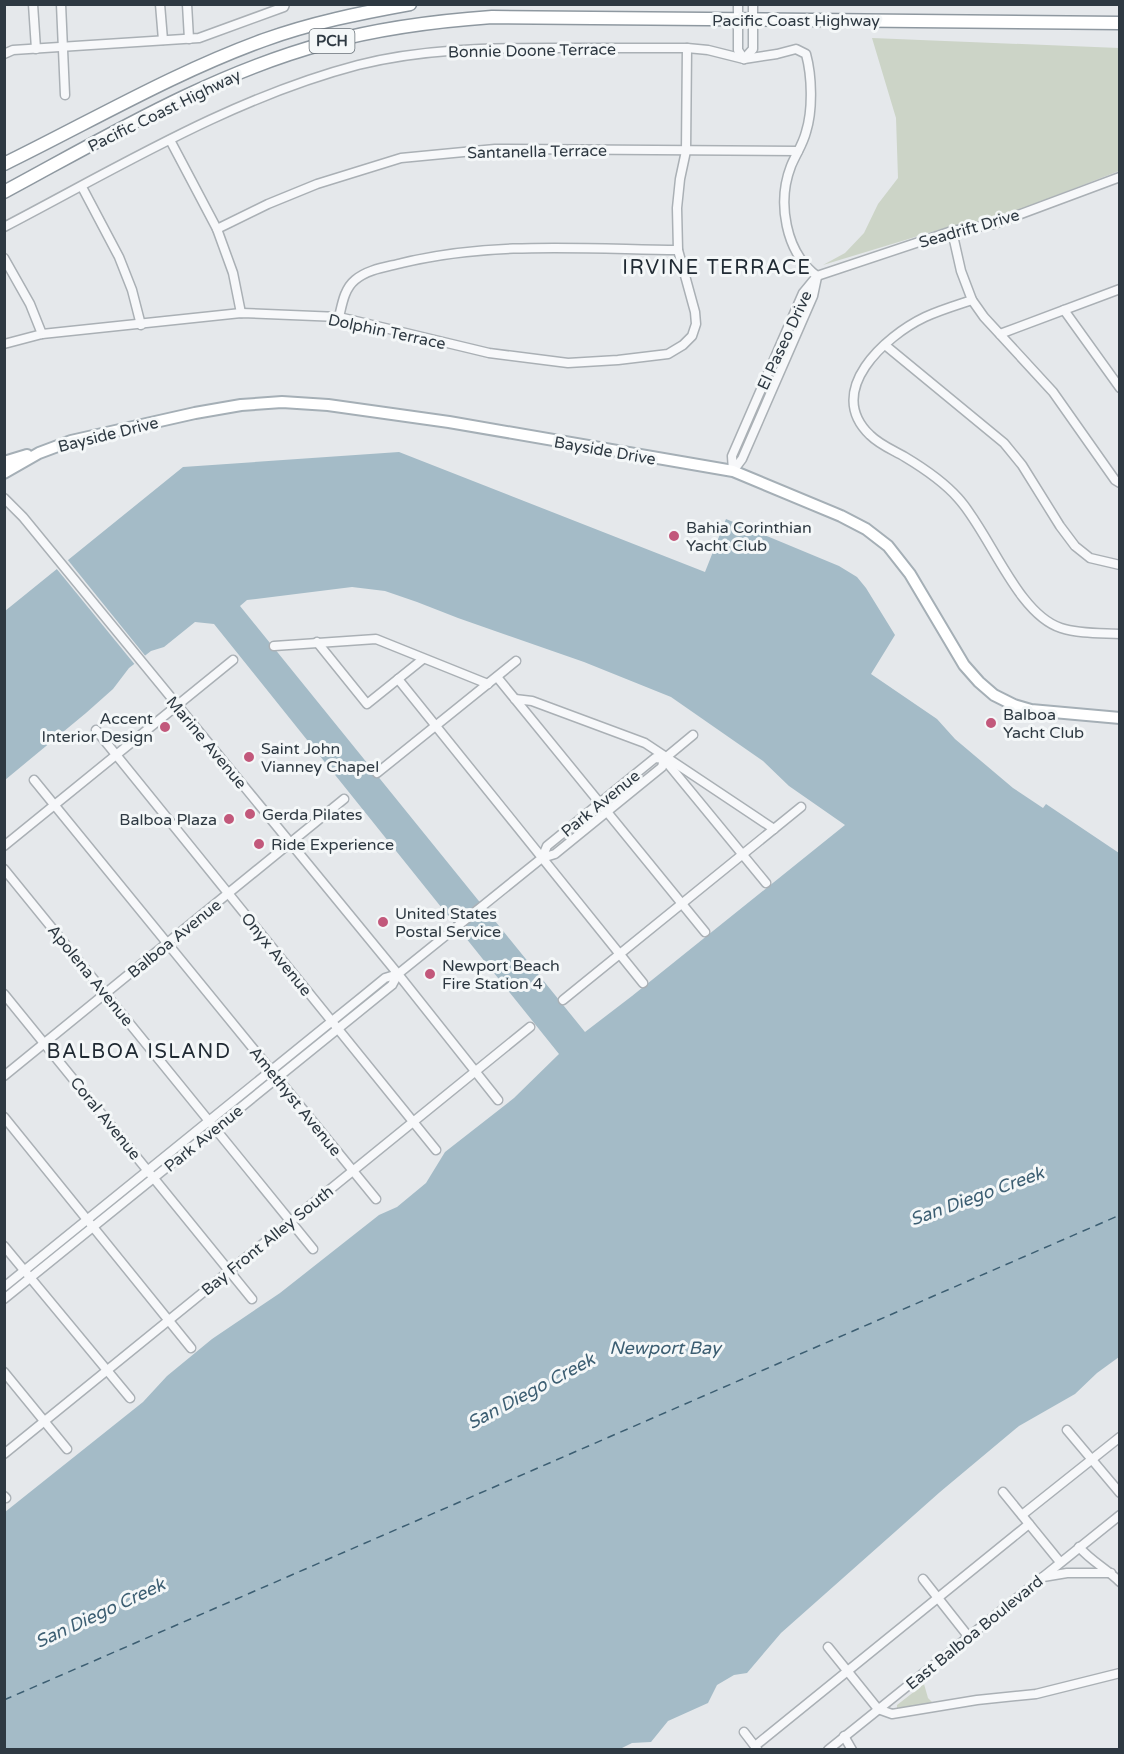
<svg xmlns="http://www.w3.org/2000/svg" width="1124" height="1754" font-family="'Varela Round',sans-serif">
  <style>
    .green { fill: #ccd4c7 }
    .water { fill: #a4bbc7; fill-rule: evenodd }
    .pier { fill: #e5e8eb }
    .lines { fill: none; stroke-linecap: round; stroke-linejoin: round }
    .ferry { stroke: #3c5e72; stroke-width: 1.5; stroke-dasharray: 8 6; stroke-linecap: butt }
    .minor-casing { stroke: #aab0b5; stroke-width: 11 }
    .major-casing { stroke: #a5afb6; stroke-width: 14 }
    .highway-casing { stroke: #8e98a0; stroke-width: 15 }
    .minor { stroke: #f7f8fa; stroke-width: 8 }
    .major { stroke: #fff; stroke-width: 10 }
    .highway { stroke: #fff; stroke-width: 12 }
    .poi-dot { fill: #c2587b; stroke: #f4f7f8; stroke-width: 2 }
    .labels { text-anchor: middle; stroke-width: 6; stroke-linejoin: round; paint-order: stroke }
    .shield { fill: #f4f7f8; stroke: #697279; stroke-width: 1.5 }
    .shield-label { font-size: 15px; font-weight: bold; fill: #2e3942 }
    .street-label { font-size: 16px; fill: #2e3942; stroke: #f4f7f8 }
    .poi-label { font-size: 16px; fill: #2e3942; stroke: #f4f7f8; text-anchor: start }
    .water-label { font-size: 18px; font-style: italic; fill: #3c5e72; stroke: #f4f7f8 }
    .quarter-label { font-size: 20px; letter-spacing: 1.5px; fill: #202a33; stroke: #f4f7f8 }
  </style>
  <rect width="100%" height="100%" fill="#e5e8eb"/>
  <g class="green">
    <path d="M872,38L1119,48V171L993,220L948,227L823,265L845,253L864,233L878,204L898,178L896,118Z"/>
    <path d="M924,1684L928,1698L934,1704L897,1708V1705Z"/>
  </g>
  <path class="water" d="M399,452L705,572L726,519L839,566L857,577L866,588L895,635L871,674L937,719L955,739L1013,788L1043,808L1046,804L1119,853V1357L1097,1373L1075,1394L1019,1426L940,1492L781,1633L747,1673L734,1675L717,1685L708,1703L668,1721L651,1742L632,1743L618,1750L5,1749V1512L143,1402L167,1376L212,1339L280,1293L379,1215L397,1207L426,1183L445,1152L514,1098L559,1054L214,624L195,622L164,647L151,651L129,668L113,689L86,713L5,780V611L183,467ZM352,587L385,591L417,602L458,618L584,662L671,697L763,761L789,786L845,825L632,996L585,1032L240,606L247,600Z"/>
  <path class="pier" d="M67,559L147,658L136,666L56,568Z"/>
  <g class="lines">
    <path class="ferry" d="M4,1700L1120,1215"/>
    <g class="minor-casing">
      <g id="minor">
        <path d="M33,4L36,49"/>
        <path d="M61,4L65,95"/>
        <path d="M160,4L163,40"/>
        <path d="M187,4L189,39"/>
        <path d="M738,4V50L744,59"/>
        <path d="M4,54L13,50L199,38L284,7L285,4"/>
        <path d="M744,59L753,49V4"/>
        <path d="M170,140L217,229L233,273L241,313"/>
        <path d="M82,187L119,257L132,290L141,325"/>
        <path d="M4,227C119,167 232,98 358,65C421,49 487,48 551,48C597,48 642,48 687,48L708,50L744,59L777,54L796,49L806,54C812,76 813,110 806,132C803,144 796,154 791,166C777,202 785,252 817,276"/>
        <path d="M217,229L268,204L317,184L401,158L495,149L798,151"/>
        <path d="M952,231L961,271L972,300L984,317L1053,392L1115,480L1120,483"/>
        <path d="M4,258L30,304L42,334"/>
        <path d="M972,300C957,305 940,310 925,317C885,336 824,391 870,435C880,445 893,450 905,457C925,469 943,481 958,498C990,533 1017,614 1061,628C1079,634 1101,633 1120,634"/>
        <path d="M1064,310L1120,388"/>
        <path d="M339,317C342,305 344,289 355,280C368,269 387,267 402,263C492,241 586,249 678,250"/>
        <path d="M1000,334L1120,289"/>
        <path d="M4,344L42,334L241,313L339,317L489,353L568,363L618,360L668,354L683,345L692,336L696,324L695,312L678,250L677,208L680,179L686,151L687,48"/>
        <path d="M885,345L1004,443L1022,465L1060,526L1075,546L1090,558L1120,565"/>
        <path d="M733,471L732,456L803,293L817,276L952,231L994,224L1120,177"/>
        <path d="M733,471L742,459L813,296L817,277"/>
        <path d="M4,498L23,517L398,974L498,1100"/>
        <path d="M317,642L367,704L423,659"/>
        <path d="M274,646L376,639L488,684"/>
        <path d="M497,677L705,932"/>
        <path d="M398,679L643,983"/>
        <path d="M515,699L532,701L645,743L774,829"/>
        <path d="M96,730L436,1150"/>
        <path d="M664,759L766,883"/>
        <path d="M377,773L516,661"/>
        <path d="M34,780L376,1199"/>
        <path d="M4,846L233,660"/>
        <path d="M542,858L547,846L655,758L664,759"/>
        <path d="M4,869L313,1249"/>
        <path d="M4,994L252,1299"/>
        <path d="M563,1000L801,807"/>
        <path d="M4,1076L344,799"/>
        <path d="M4,1117L191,1348"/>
        <path d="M4,1246L130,1398"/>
        <path d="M4,1287L363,996L385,978L398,974"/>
        <path d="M4,1299L392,985L398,974L542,858L555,854L662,767L664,759L693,735"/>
        <path d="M4,1372L67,1449"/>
        <path d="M1067,1430L1120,1493"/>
        <path d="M4,1454L530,1027"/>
        <path d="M1003,1492L1060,1562"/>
        <path d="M4,1496L6,1498"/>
        <path d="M1022,1515L1120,1437"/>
        <path d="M1079,1547C1091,1561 1107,1569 1120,1582"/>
        <path d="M1043,1577L1067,1573H1111"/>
        <path d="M923,1579L968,1636"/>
        <path d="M828,1647L878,1709L892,1714L977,1700L1036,1694L1120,1673"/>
        <path d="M744,1732L757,1749"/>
        <path d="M844,1736L852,1750"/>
        <path d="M755,1746L1029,1524"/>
        <path d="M828,1750L1120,1515"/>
      </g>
    </g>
    <g class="major-casing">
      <g id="major">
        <path d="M4,462L27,455"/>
        <path d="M4,473L39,453L71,441L195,413L241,405L282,402L328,405L449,422L733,471L841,516L866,529L888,546L910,574L964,665L979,682L994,695L1014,705L1031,710L1120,718"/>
      </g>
    </g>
    <g class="highway-casing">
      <g id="highway">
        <path d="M4,164C90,122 173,73 264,40C311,23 360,13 410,4"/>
        <path d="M4,192C108,136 211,74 326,43C380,28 436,21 492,17L1120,23"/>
      </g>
    </g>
    <use href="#minor" class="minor"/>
    <use href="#major" class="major"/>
    <use href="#highway" class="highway"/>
  </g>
  <g class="poi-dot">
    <circle cx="674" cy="536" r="6"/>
    <circle cx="991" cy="723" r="6"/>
    <circle cx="165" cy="727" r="6"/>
    <circle cx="249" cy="757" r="6"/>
    <circle cx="250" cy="814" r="6"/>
    <circle cx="229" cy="819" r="6"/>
    <circle cx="259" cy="844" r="6"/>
    <circle cx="383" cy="922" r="6"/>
    <circle cx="430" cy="974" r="6"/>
  </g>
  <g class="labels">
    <rect class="shield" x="309.5" y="29" width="45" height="24" rx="4.5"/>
    <g class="shield-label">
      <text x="332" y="46">PCH</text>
    </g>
    <g class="street-label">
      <text x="796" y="26">Pacific Coast Highway</text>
      <text transform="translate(532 50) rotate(-1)" y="6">Bonnie Doone Terrace</text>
      <text transform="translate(164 110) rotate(-26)" y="6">Pacific Coast Highway</text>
      <text transform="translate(537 151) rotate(-1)" y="6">Santanella Terrace</text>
      <text transform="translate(969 228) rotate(-16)" y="6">Seadrift Drive</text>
      <text transform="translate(387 331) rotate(12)" y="6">Dolphin Terrace</text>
      <text transform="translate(784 340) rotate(-65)" y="6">El Paseo Drive</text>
      <text transform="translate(108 434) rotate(-14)" y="6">Bayside Drive</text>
      <text transform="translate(605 450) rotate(10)" y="6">Bayside Drive</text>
      <text transform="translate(207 742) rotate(50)" y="6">Marine Avenue</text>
      <text transform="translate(600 803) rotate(-39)" y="6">Park Avenue</text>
      <text transform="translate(174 938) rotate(-39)" y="6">Balboa Avenue</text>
      <text transform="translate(277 954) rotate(51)" y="6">Onyx Avenue</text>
      <text transform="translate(91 975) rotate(51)" y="6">Apolena Avenue</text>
      <text transform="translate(296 1101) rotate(51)" y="6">Amethyst Avenue</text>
      <text transform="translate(106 1118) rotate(51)" y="6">Coral Avenue</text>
      <text transform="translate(203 1138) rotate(-39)" y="6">Park Avenue</text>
      <text transform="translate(267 1240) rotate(-39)" y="6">Bay Front Alley South</text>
      <text transform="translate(974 1632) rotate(-39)" y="6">East Balboa Boulevard</text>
    </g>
    <g class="poi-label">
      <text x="686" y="533">Bahia Corinthian<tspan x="686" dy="18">Yacht Club</tspan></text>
      <text x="1003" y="720">Balboa<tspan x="1003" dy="18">Yacht Club</tspan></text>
      <text x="153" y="724" text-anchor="end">Accent<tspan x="153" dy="18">Interior Design</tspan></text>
      <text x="261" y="754">Saint John<tspan x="261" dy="18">Vianney Chapel</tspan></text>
      <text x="262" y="820">Gerda Pilates</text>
      <text x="217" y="825" text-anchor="end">Balboa Plaza</text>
      <text x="271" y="850">Ride Experience</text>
      <text x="395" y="919">United States<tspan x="395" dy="18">Postal Service</tspan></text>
      <text x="442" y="971">Newport Beach<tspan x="442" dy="18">Fire Station 4</tspan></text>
    </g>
    <g class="water-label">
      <text transform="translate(977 1196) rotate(-20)" y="6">San Diego Creek</text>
      <text x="665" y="1354">Newport Bay</text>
      <text transform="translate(531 1391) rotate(-28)" y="6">San Diego Creek</text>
      <text transform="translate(100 1613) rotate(-25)" y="6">San Diego Creek</text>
    </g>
    <g class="quarter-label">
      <text x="717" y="274">IRVINE TERRACE</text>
      <text x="139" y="1058">BALBOA ISLAND</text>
    </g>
  </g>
  <rect width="1124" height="1754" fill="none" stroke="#2e3942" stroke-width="12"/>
</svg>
